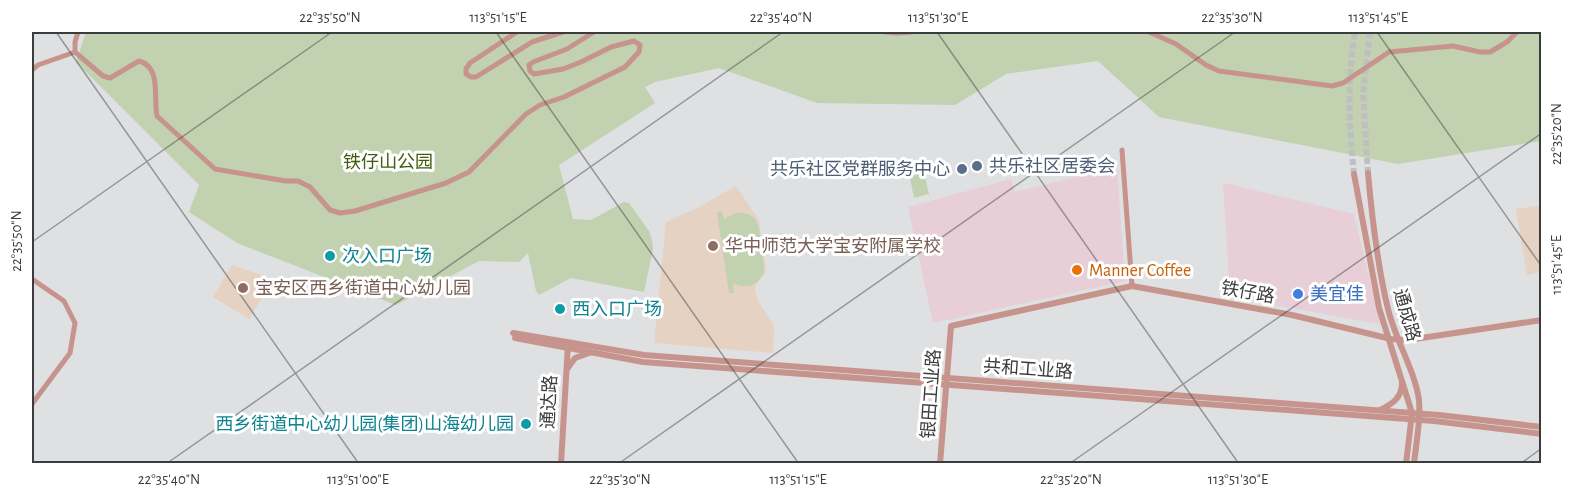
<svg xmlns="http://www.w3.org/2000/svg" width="1573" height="495" font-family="'Alegreya Sans','Noto Sans SC',sans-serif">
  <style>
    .commercial { fill: #e7ced7 }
    .education { fill: #e5d2c2 }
    .green { fill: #c2d1b0 }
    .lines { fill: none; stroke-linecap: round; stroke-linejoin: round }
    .tertiary-tunnel { stroke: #bdbfc1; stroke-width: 6; stroke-dasharray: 6 3; stroke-linecap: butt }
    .minor { stroke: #c6948c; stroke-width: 5 }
    .tertiary { stroke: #c6948c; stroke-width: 6 }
    .ticks { fill: none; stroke: #3b3c3d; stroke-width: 1.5; stroke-opacity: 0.45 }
    .service-dot { fill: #5c6f8a; stroke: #fff; stroke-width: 2 }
    .education-dot { fill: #8d6e63; stroke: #fff; stroke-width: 2 }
    .culture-dot { fill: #0f9aa8; stroke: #fff; stroke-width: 2 }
    .food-dot { fill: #e8710a; stroke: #fff; stroke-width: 2 }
    .shop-dot { fill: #3f7fe0; stroke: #fff; stroke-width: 2 }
    .labels { text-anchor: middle; stroke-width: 6; stroke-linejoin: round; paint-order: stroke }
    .park-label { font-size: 18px; fill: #405c0c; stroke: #fff }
    .service-label { font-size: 18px; fill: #4e5e75; stroke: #fff; text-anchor: start }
    .education-label { font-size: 18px; fill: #785e54; stroke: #fff; text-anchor: start }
    .culture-label { font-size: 18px; fill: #0d838f; stroke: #fff; text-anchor: start }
    .food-label { font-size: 18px; fill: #c56008; stroke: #fff; text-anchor: start }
    .street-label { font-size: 18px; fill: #3b3c3d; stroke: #fff }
    .shop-label { font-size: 18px; fill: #366cbe; stroke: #fff; text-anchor: start }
    .neatline { fill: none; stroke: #3b3c3d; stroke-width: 2 }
    .ticks-label { font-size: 15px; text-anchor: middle; fill: #3b3c3d }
  </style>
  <rect width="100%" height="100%" fill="#dee0e2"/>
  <g class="commercial">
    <path d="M1117,167L1125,281L933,323L908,207L1011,179L1015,192Z"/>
    <path d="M1223,183L1354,214L1380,324L1230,297Z"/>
  </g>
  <g class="education">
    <path d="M736,186L759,220L766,270L765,274L756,283L755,291L758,301L774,326L773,353L654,343L666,222L699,207Z"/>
    <path d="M1541,205V272L1527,275L1516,209Z"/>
    <path d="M232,265L273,279L249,319L213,297Z"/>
  </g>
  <g class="green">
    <path d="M86,32H1541V141L1398,164L1159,117L1098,61L1006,74L955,105L817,103L719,68L655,82L645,87L655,103L559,165L573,219L591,220L624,202L629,203L649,231L652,240L653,249L644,292L571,278L539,295L536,291L528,253L519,262L479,261L396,305L237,243L189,212L199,185L76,62Z"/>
    <path d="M922,165L929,194L914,198L908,168Z"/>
    <path d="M722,211L724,220C734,210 752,209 758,225C760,231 760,238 761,244C762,252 764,260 764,268C763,285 746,290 733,283L734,293H729L717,212Z"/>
  </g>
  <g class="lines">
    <g class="tertiary-tunnel">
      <path d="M1368,173L1363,93L1370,32"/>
      <path d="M1354,174C1349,126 1347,79 1355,32"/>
    </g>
    <g class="minor">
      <path d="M78,32L75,42V52L103,76L110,78L139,61C162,67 153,98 157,116L215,169L286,181H298L310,187L330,210L340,213L355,211L446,183L469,172L526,114L540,105L564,97L625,67L639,52L640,45L634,41L611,47L581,62L563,69L534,74L530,71L529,65L533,62L567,49L594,32"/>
      <path d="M517,32L470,63L466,69V74L471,77H476L532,42L563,32"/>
      <path d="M885,32L897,33L912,32"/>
      <path d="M1149,32L1176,44L1206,65L1219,71L1332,86L1343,83L1389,52L1453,46L1480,52H1490L1507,42L1517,32"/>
      <path d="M32,70L38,65L75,52"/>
      <path d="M1122,150L1132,286"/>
      <path d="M32,279L64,301L75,323L70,353L32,404"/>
    </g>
    <g class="tertiary">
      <path d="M1368,173C1372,218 1377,264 1388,309C1395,339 1415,371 1419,400C1421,421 1416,443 1414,464"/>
      <path d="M1354,174L1379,308L1412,413L1406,464"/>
      <path d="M513,333L644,355L1439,415L1542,427"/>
      <path d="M515,338L643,362L1434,421L1542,434"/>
      <path d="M567,369L575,358L589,353"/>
      <path d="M1380,410C1393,404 1402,397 1402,383"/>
      <path d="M561,464L568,344"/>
      <path d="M940,464L951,326L1132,286L1292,315L1391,339L1408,340L1542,320"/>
    </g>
  </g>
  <path class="ticks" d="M56,32L359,464M496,32L799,464M937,32L1239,464M1377,32L1542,267M32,242L332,32M166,464L783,32M618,464L1235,32M1069,464L1542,133M1520,464L1542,448"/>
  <g class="service-dot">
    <circle cx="977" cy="166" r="6"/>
    <circle cx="962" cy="169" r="6"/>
  </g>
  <g class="education-dot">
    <circle cx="713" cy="246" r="6"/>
    <circle cx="243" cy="288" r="6"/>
  </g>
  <g class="culture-dot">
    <circle cx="330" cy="256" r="6"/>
    <circle cx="560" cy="309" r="6"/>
    <circle cx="526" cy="424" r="6"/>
  </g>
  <circle class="food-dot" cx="1077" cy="270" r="6"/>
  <circle class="shop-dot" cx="1298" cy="294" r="6"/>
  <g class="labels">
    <g class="park-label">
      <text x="388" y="168">铁仔山公园</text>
    </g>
    <g class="service-label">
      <text x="989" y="172">共乐社区居委会</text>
      <text x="950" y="175" text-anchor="end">共乐社区党群服务中心</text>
    </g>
    <g class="education-label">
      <text x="725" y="252">华中师范大学宝安附属学校</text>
      <text x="255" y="294">宝安区西乡街道中心幼儿园</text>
    </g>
    <g class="culture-label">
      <text x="342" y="262">次入口广场</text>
      <text x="572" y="315">西入口广场</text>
      <text x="514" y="430" text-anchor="end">西乡街道中心幼儿园(集团)山海幼儿园</text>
    </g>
    <g class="food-label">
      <text x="1089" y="276">Manner Coffee</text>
    </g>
    <g class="street-label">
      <text transform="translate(1248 292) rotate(10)" y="6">铁仔路</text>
      <text transform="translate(1407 315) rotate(74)" y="6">通成路</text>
      <text transform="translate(1028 369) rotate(4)" y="6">共和工业路</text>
      <text transform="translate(931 394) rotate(-86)" y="6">银田工业路</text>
      <text transform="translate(549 402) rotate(-87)" y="6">通达路</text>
    </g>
    <g class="shop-label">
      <text x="1310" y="300">美宜佳</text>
    </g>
  </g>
  <rect width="1573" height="495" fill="none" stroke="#ffffff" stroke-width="66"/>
  <rect x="33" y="33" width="1507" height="429" class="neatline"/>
  <g class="ticks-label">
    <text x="330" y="22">22°35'50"N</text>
    <text x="498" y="22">113°51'15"E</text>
    <text x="781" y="22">22°35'40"N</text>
    <text x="938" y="22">113°51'30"E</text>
    <text x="1232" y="22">22°35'30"N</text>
    <text x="1378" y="22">113°51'45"E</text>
    <text transform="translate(1556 134) rotate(-90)" y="5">22°35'20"N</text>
    <text transform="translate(16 241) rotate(-90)" y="5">22°35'50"N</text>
    <text transform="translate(1556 265) rotate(-90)" y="5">113°51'45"E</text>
    <text x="169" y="484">22°35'40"N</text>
    <text x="358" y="484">113°51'00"E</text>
    <text x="620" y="484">22°35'30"N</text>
    <text x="798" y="484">113°51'15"E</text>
    <text x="1071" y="484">22°35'20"N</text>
    <text x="1238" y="484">113°51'30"E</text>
  </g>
</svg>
